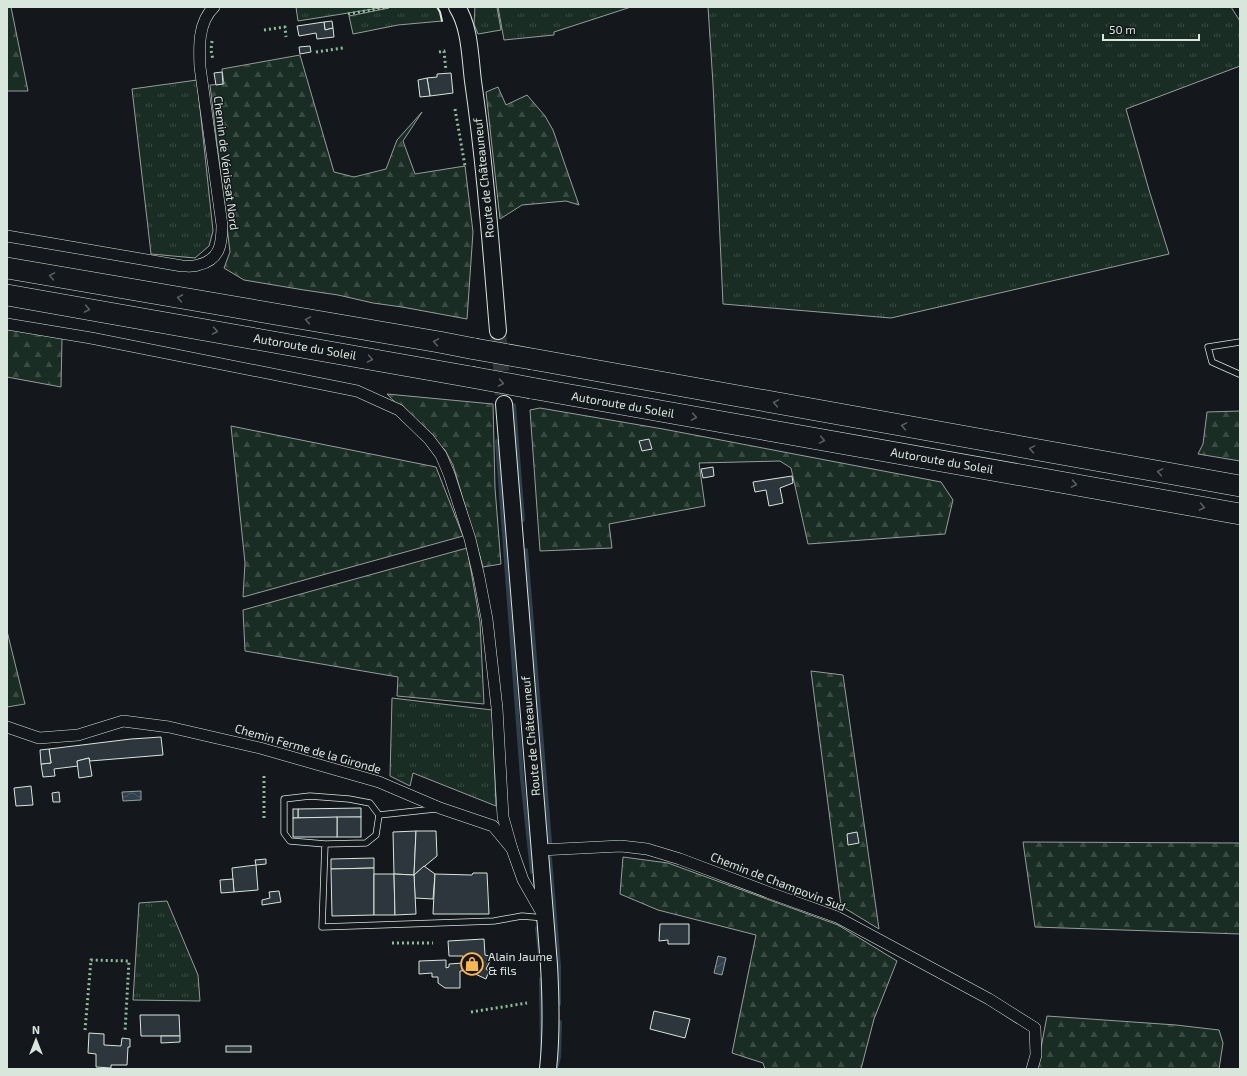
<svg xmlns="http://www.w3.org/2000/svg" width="1247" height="1076" font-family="'Exo 2',sans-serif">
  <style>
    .grass { fill: url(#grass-tufts); stroke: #939e99 }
    .forest { fill: url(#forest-firs); stroke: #939e99 }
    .water { fill: url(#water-waves); stroke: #939e99 }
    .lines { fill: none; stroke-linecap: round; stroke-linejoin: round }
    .stream { stroke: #2f3f4d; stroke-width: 4 }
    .building { fill: #2c363c; stroke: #d8e6dc }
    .secondary-tunnel { stroke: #313739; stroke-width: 16; stroke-dasharray: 16 8; stroke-linecap: butt }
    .lane-casing { stroke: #d8e6dc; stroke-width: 7 }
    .street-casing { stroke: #d8e6dc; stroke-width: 12 }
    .secondary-casing { stroke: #d8e6dc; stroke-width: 18 }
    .highway-casing { stroke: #d8e6dc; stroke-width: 22 }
    .lane { stroke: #14181c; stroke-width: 5.5 }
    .street { stroke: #14181c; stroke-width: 11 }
    .secondary { stroke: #14181c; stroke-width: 16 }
    .highway { stroke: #14181c; stroke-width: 21 }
    .highway-bridge-casing { stroke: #d8e6dc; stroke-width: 22; stroke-linecap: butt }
    .highway-bridge { stroke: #14181c; stroke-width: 21 }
    .hedge { stroke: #8ac095; stroke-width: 3; stroke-dasharray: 2 3; stroke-linecap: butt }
    .wall { stroke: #d8e6dc; stroke-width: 2 }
    .oneway { stroke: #59605f }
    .labels { text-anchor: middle; stroke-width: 3; stroke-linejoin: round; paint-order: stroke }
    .street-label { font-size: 12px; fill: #d8e6dc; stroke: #14181c }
    .poi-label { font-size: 12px; fill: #d8e6dc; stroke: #14181c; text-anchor: start }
  </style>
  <defs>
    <pattern id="grass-tufts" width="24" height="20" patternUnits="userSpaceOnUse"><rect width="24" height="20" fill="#1a2d24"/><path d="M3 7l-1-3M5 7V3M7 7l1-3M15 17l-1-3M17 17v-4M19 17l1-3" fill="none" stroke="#3b4b43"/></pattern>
    <pattern id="forest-firs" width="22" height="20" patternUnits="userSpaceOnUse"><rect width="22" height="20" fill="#1a2d24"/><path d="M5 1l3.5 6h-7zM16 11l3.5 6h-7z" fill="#3b4b43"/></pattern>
    <pattern id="water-waves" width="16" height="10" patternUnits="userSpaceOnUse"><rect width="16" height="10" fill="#2f3f4d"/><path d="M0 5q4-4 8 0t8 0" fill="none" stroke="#4c5b66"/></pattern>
  </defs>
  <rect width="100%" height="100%" fill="#14181c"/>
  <g class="grass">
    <path d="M296,7H386L298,21Z"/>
    <path d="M389,7H437L440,12L442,21L398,25L353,34L349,16L389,8Z"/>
    <path d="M475,7H497L501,30L478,34L474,24Z"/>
    <path d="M498,7H631L554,32V35L504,40Z"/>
    <path d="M708,7H1231L1240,21V66L1126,109L1149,190L1169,254L891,318L723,304L713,84Z"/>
    <path d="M197,80L213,231L209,246L195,258L151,254L132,89Z"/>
    <path d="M392,698L492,710L496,806L413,773L410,786L390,776Z"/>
    <path d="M167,901L198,975L200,1001L133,1000L139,903Z"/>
  </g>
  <g class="forest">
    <path d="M7,7H11L28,91H7Z"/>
    <path d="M300,55L334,172L354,177L386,169L397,140L422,112L403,141L415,174L465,166L473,232L467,319L402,307L373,303L338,295L304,290L244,280L224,268L230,252L210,85L224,84L222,69Z"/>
    <path d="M498,87L506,105L527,95L545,116L553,130L579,205L566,201L522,205L500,219L486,92Z"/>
    <path d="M7,328L62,338L61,387L7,377Z"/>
    <path d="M387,394L493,404L495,488L501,564L483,567L453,465L445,450L414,422Z"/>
    <path d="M540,408L663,429L941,482L953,500L945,534L808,544L791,468L780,461L699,463L705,506L609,524L612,548L540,551L530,410Z"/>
    <path d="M1240,411V461L1198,454L1203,444L1207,412Z"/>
    <path d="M231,426L436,467L463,536L243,597L245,563Z"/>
    <path d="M467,548L480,622L484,704L397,696L398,677L245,651L243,610Z"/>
    <path d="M7,631L25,704L7,707Z"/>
    <path d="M811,671L843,675L879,929L841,906Z"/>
    <path d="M1023,842L1240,843V934L1035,927Z"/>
    <path d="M623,857L668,863L838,925L897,961L874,1019L861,1069H765L763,1063L732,1053L756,935L658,910L620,894Z"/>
    <path d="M1047,1016L1176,1025L1219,1030L1223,1043L1219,1069H1037Z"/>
  </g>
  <g class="water">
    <path d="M141,791V800L123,801L122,792Z"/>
    <path d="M718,956L726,958L722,975L714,973Z"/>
  </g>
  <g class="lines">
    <g class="stream">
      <path d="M514,405L523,520"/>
      <path d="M497,441L522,778L532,872"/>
      <path d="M526,550L550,842"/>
      <path d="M550,858L559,966V1004"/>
      <path d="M537,928L540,956"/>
      <path d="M541,979L542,1053"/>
      <path d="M556,1069L559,1057L560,1022"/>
    </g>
  </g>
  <g class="building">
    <path d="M332,21L333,28L325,30L324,22Z"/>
    <path d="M324,22L325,30L333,28L334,37L317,39L316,33L299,36L297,26Z"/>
    <path d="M310,46L311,52L300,54L299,47Z"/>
    <path d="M222,72L223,84L216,85L214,73Z"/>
    <path d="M451,73L453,93L430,96L427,78L437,77V74Z"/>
    <path d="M427,78L430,96L420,97L418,80Z"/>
    <path d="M649,439L652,449L642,451L639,441Z"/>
    <path d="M713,467L714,476L703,478L701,469Z"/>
    <path d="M792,476L793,483L780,488L783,503L769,506L766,490L755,492L753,482Z"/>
    <path d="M161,737L163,755L90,761L89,758L77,761L78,766L54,769L55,776L43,777L41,764L51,763L49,749L131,739Z"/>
    <path d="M49,749L51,763L41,764L40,750Z"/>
    <path d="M89,758L92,776L79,778L77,761Z"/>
    <path d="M31,786L33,805L16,806L14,788Z"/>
    <path d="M59,792L60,802H53L52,793Z"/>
    <path d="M361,808V817L298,818V809Z"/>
    <rect x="293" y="809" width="5" height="9"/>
    <rect x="337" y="817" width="24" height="20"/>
    <path d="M337,817V837H293V818Z"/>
    <path d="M416,831L414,875L394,874L393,832Z"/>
    <path d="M416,831H436L437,856L414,875Z"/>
    <path d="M857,832L859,843L848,845L847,834Z"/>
    <path d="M374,858V868L331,869V859Z"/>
    <path d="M266,859V864L256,865L255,860Z"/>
    <path d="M256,865L258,890L234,892L232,868Z"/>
    <path d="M424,866L435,874L433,899L415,898L414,875Z"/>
    <path d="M374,868V915L332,916L331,869Z"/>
    <path d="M473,873H487L489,914H433L435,874L472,875Z"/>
    <path d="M374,874H394L395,915H374Z"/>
    <path d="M394,874L414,875L416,914L395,915Z"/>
    <path d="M233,879L234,892L221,893L220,880Z"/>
    <path d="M279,891L281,902L262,905V900L270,898L269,892Z"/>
    <path d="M660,924H689V944H668V940L659,941Z"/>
    <path d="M484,939L485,955L489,956L490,961L486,969L489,971L486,979L473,973V970L460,971V988H445L438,983V977H432V973L419,974V961L446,960V968L449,967V964L463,963V956H449L448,941Z"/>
    <path d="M654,1011L690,1019L685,1038L650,1029Z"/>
    <path d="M140,1015H179L180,1036H141Z"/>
    <path d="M89,1033L104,1034V1045L121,1046L122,1038L130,1039V1047H128L127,1065H111V1068L96,1067V1054L88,1053Z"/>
    <path d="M161,1036H180V1042L161,1043Z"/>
    <rect x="226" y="1046" width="25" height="6"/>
  </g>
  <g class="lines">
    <path class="secondary-tunnel" d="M498,331L504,404"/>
    <g class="lane-casing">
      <g id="lane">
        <path d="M1239,374L1212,362L1208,347L1240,342"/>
        <path d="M379,815L435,809"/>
        <path d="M325,844L366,843L376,835L379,815L370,803L349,799L310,796L284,799V833L290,841L325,844L322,927L494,921L522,916L545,918"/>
      </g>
    </g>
    <g class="street-casing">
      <g id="street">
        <path d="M7,236L182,266C187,266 193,267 198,265C220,260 222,244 222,225L200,67C199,47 198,22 214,7"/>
        <path d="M7,324L91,338L357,391L399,410L429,439L441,455L449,474L470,539L479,577L487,619L497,708L503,817L512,849"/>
        <path d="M7,727L39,738L78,735L123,721L169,727L260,748L379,782L440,808L493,826L512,849L523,880L543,915"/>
        <path d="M540,850L621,846L647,849L680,859L770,893L837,917L989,999L1035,1028L1036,1055L1032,1069"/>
      </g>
    </g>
    <g class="secondary-casing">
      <g id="secondary">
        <path d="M457,7C470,27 470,57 473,81C485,164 491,248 498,331"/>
        <path d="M504,404L549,965C551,1001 552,1033 548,1069"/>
      </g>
    </g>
    <g class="highway-casing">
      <g id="highway">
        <path d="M7,268L439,342L475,349"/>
        <path d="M7,295L471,377"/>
        <path d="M532,359L1240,486"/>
        <path d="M531,388L1240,514"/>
      </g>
    </g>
    <use href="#lane" class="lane"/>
    <use href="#street" class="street"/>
    <use href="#secondary" class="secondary"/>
    <use href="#highway" class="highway"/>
    <g class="highway-bridge-casing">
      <g id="highway-bridge">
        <path d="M475,349L532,359"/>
        <path d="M471,377L531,388"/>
      </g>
    </g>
    <use href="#highway-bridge" class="highway-bridge"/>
    <g class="hedge">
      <path d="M348,14L388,7"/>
      <path d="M264,30L285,27L286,37"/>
      <path d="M212,41L211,50L213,60"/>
      <path d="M316,52L343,48"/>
      <path d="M439,52L444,51L446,71"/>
      <path d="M455,109L465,166"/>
      <path d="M264,776V820"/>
      <path d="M392,943H433"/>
      <path d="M471,1012L527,1003"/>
      <path d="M85,1030L91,960L129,961L125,1032"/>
    </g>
    <path class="wall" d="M437,7L440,12L442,21"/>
  </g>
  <defs><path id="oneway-chevron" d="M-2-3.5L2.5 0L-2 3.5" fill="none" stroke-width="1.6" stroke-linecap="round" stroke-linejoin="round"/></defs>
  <g class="oneway">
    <use href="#oneway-chevron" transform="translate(52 276) rotate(-170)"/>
    <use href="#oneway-chevron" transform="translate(180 298) rotate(-170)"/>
    <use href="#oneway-chevron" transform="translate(87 309) rotate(10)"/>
    <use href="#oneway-chevron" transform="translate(308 320) rotate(-170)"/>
    <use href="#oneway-chevron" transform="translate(215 331) rotate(10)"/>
    <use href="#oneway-chevron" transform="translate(436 342) rotate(-170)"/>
    <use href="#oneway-chevron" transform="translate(370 359) rotate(10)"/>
    <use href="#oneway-chevron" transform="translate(501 383) rotate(10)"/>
    <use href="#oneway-chevron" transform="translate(776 403) rotate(-170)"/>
    <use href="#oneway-chevron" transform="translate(694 417) rotate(10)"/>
    <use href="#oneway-chevron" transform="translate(904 426) rotate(-170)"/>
    <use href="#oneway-chevron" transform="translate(822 440) rotate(10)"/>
    <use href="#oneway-chevron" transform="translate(1032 449) rotate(-170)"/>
    <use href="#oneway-chevron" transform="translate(1160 472) rotate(-170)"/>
    <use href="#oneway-chevron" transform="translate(1074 484) rotate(10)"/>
    <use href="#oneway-chevron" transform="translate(1202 507) rotate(10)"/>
  </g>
  <defs>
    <g id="shop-ring" transform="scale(1.15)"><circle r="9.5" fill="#14181c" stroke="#ffb74d" stroke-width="1.5"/><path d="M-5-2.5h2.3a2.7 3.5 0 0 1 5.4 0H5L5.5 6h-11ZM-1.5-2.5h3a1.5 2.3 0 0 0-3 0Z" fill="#ffb74d"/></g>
  </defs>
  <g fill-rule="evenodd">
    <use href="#shop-ring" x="472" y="964"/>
  </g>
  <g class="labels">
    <g class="street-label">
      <text transform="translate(226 163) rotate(83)" y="4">Chemin de Vénissat Nord</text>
      <text transform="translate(484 178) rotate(-96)" y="4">Route de Châteauneuf</text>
      <text transform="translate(305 347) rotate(10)" y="4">Autoroute du Soleil</text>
      <text transform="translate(623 405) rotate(10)" y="4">Autoroute du Soleil</text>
      <text transform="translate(942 461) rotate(10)" y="4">Autoroute du Soleil</text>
      <text transform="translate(531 736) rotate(-95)" y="4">Route de Châteauneuf</text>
      <text transform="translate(308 749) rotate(16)" y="4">Chemin Ferme de la Gironde</text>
      <text transform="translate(778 882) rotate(21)" y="4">Chemin de Champovin Sud</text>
    </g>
    <g class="poi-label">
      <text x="488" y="961">Alain Jaume<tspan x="488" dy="14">&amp; fils</tspan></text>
    </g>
  </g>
  <rect width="1247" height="1076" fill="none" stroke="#d8e6dc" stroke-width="16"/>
  <g transform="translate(36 1040)" stroke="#14181c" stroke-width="3" paint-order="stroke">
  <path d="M0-3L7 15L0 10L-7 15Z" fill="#d8e6dc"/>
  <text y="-6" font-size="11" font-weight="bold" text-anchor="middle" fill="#d8e6dc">N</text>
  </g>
  <path d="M1103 34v6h96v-6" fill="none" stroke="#d8e6dc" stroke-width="2"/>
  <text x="1109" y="34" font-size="12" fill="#d8e6dc" stroke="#14181c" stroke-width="3" paint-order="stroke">50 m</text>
</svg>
